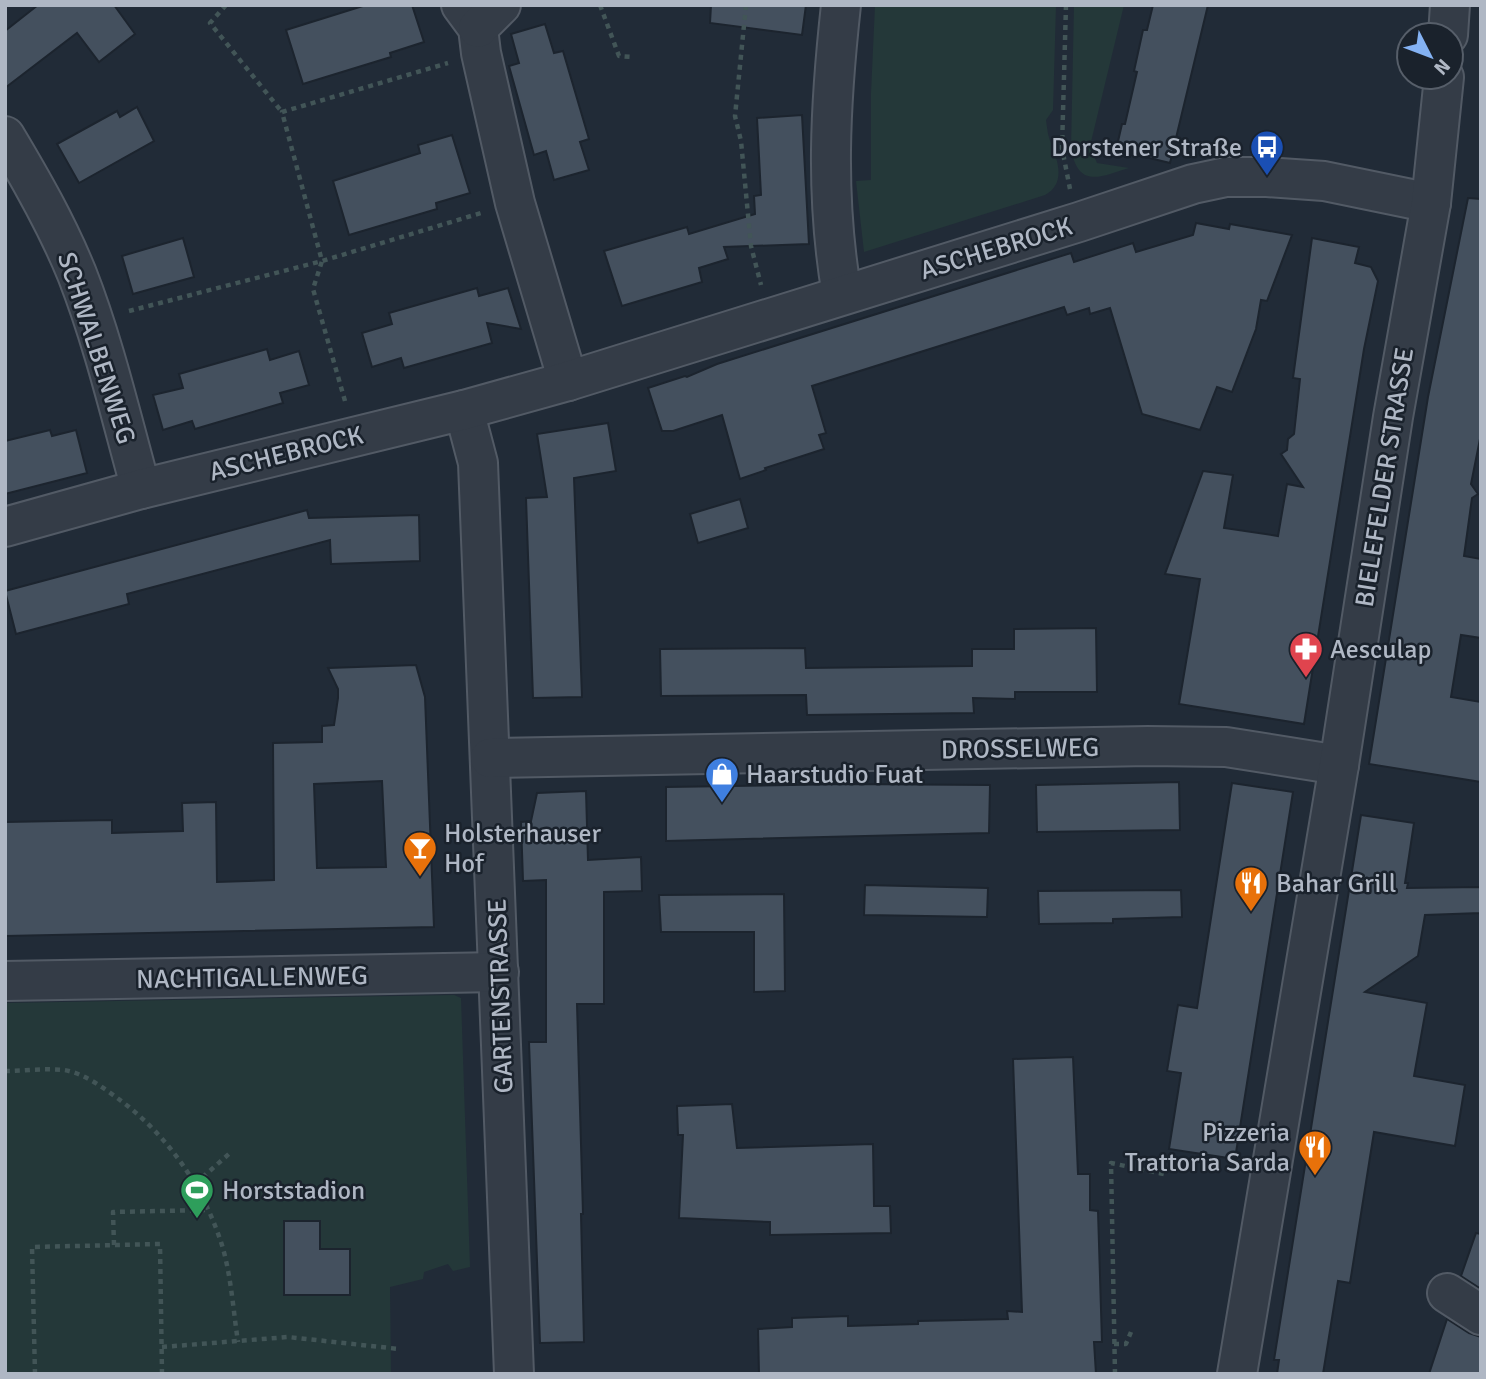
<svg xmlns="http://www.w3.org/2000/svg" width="1486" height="1379" font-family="Signika,sans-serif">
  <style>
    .green { fill: #243839 }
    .building { fill: #44505e; stroke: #1c242e; stroke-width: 2; fill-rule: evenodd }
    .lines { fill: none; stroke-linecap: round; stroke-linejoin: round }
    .minor-casing { stroke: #525a65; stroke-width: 42 }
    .path { stroke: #425557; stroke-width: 4.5; stroke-dasharray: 5 5; stroke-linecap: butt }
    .minor { stroke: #343c47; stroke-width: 38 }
    .labels { text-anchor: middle; stroke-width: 5; stroke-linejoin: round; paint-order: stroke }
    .poi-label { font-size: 26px; fill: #afb7c4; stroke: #1a222c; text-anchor: start }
    .street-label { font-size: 26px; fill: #afb7c4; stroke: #1a222c }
  </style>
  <rect width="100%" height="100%" fill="#212b37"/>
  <g class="green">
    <path d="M875,5H1056L1053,110L1046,120C1047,127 1048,137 1051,143C1058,161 1066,184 1045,195L864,252L856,181L871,180V93Z"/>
    <path d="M1074,5H1124L1090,146L1097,163L1129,168C1100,177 1078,189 1071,148Z"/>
    <path d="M454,995L461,998L470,1267L453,1271L448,1264L424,1272L423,1279L390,1287L391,1374H5V1003Z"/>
  </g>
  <g class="building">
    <path d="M38,5H114L135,34L99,62L77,33L5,88V31Z"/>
    <path d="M366,5H412L424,42L390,53L391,57L303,84L286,30Z"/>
    <path d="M711,5H806L802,35L710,23Z"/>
    <path d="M1153,5H1208L1170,163L1116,150L1122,124H1125L1137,72L1134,71L1143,30H1147Z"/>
    <path d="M545,24L554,53L563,51L589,139L580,142L589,170L554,180L546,151L534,155L509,66L519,63L511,34Z"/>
    <path d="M137,107L154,141L79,183L57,144L117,111L120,117Z"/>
    <path d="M802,115L809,244L724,247L728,259L699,268L702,282L622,306L604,251L687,227L689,234L755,214L754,196L761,195L757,118Z"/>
    <path d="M452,135L470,193L436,203L437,209L349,235L333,181L420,153L418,145Z"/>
    <path d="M1468,198L1481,199V434L1471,484L1478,494L1472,498L1464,556L1481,559V638L1461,635L1451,697L1481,702V782L1369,764L1428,397Z"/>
    <path d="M1196,223L1229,229L1230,224L1292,235L1267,301L1261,300L1256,329L1232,392L1217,387L1200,430L1142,414L1110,308L1090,314L1089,308L1067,315L1064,307L812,386L826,433L819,435L824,449L765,468L766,470L740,479L722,415L673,431H662L648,388L685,376L687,377L717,364L1071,253L1074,262L1133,243L1136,252L1193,235Z"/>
    <path d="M183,238L194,277L133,294L122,256Z"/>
    <path d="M1312,238L1359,247L1355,263L1371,267L1378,281L1364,349L1304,724L1179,704L1200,579L1165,574L1203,471L1233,475L1224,528L1278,536L1287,484L1303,487L1281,454L1287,450L1288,439L1294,434L1300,379L1293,378Z"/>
    <path d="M477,288L479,296L508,288L521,329L487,323L492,343L404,368L401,358L372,367L362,333L392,324L389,313Z"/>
    <path d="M267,349L270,360L299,351L309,385L280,393L283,403L195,429L192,421L163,430L153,395L183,388L179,374Z"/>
    <path d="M608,423L616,471L574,478L582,697L533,698L526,498L547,497L537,434Z"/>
    <path d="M50,430L52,436L76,430L87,473L5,494V441Z"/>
    <path d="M740,499L748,528L698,543L690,514Z"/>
    <path d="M307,510L309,518L419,515L420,561L331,564L330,540L127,594L129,604L16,634L5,591Z"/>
    <path d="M1096,628L1097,692H1015V699L973,698L974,713L807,715L806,695L661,696L660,649L805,648L806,668L972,666V649H1014V629Z"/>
    <path d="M416,665L425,697L434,927L5,936V822L112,820V833L183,831L182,803L216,802L217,882L274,880L273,743L322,742V726L334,725L338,698V689L328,668ZM382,781L386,867L317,868L314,784Z"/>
    <path d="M1179,782L1180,830L1037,832L1036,785Z"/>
    <path d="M1232,783L1293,792L1235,1159L1169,1149L1181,1073L1167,1071L1178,1005L1197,1008Z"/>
    <path d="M847,784L990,785L989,833L666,841V787Z"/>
    <path d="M586,791L588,860L641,857L642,891L604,892V1004H577L583,1214H581L584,1342L540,1343L529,1042H546V880L523,881L521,822L531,821L537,793Z"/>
    <path d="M1361,815L1414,823L1405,883H1408L1407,888L1481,887V913L1425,915L1418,956L1365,992L1427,1003L1414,1076L1465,1085L1455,1146L1374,1132L1350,1283L1338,1281L1323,1374H1277L1279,1360H1274Z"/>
    <path d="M865,885L988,888L987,917L864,915Z"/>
    <path d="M1181,890L1182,917L1113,919V923L1039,924L1038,891Z"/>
    <path d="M784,894L785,991L754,992V932H661L659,895Z"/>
    <path d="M1073,1057L1078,1174H1090V1210L1098,1211L1102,1342H1094L1096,1374H759L758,1329L792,1327V1318L848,1316V1326L918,1324V1321L1008,1319L1007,1311L1022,1312L1013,1059Z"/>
    <path d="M732,1104L737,1148L873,1144L874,1206H890L891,1233L770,1235V1222L679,1218L683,1135H678L677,1106Z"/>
    <path d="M284,1221H320V1249H350V1295H284Z"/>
    <path d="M1476,1233L1481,1234V1289L1461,1276Z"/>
    <path d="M1447,1319L1469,1333L1481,1337V1374H1429Z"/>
  </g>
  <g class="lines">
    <g class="minor-casing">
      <g id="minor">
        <path d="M461,5L478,28L481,53L515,203L568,381"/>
        <path d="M841,5C830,105 825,196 842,295"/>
        <path d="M478,28L501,5"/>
        <path d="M1448,35L1450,5"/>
        <path d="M5,136C32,181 57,225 77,274C104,343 121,417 141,489"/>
        <path d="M464,410L478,463L514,1374"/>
        <path d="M5,527L141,489L464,410L568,381L1079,222L1193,184L1226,177H1267L1324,181L1431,203"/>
        <path d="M490,758L1148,746L1226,747L1339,765"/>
        <path d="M5,981L499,972"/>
        <path d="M1447,1293L1481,1315"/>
        <path d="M1237,1374L1339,765L1393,417L1431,203L1444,77"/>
      </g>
    </g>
    <g class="path">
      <path d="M226,5L210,23L282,112"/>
      <path d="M600,5L619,56L633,57"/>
      <path d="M746,5L735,116L741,141L751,246L761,285"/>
      <path d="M1066,5L1062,148L1070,189"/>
      <path d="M129,311L322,261L481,213"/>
      <path d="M345,401L313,289L322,261L282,112L448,63"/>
      <path d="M5,1071C24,1071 45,1068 64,1070C84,1073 105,1089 120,1100C168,1136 202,1185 221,1242C231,1273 233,1309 238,1342"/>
      <path d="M195,1184L230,1153"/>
      <path d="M114,1245L113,1212L208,1210"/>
      <path d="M1114,1344H1126L1131,1332"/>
      <path d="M162,1347L288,1337L399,1349"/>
      <path d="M35,1374L32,1247L160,1244L162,1374"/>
      <path d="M1115,1374L1111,1163L1168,1175"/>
    </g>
    <use href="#minor" class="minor"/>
  </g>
  <defs>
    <g id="bus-pin" transform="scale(1.75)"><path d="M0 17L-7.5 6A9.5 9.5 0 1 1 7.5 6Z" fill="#1a4fb4" stroke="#1a222c"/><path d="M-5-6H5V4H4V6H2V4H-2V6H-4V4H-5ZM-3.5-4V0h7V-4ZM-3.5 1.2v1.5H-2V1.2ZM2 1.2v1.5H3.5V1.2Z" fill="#fff"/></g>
    <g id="pharmacy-pin" transform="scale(1.75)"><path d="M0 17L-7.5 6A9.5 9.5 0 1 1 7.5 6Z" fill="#e0444e" stroke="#1a222c"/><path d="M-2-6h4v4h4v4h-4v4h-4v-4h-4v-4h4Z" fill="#fff"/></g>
    <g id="shop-pin" transform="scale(1.75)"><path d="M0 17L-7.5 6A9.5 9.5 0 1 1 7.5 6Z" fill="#3f7fe0" stroke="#1a222c"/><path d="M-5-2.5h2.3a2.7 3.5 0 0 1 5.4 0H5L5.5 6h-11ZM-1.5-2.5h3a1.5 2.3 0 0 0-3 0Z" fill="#fff"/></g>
    <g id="bar-pin" transform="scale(1.75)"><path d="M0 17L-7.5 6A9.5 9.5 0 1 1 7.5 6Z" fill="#e8710a" stroke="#1a222c"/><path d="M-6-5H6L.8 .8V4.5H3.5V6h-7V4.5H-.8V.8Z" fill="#fff"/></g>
    <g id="restaurant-pin" transform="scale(1.75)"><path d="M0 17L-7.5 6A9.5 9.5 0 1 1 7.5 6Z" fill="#e8710a" stroke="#1a222c"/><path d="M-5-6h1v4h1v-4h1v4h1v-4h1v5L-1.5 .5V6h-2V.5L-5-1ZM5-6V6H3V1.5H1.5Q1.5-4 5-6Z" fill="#fff"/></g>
    <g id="stadium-pin" transform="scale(1.75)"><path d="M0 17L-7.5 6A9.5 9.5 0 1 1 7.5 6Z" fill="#2e9e5b" stroke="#1a222c"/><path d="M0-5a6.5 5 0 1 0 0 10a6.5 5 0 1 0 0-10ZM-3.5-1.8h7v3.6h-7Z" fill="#fff"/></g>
  </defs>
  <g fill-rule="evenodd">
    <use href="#bus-pin" x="1267" y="147"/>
    <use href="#pharmacy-pin" x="1306" y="649"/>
    <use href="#shop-pin" x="722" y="774"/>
    <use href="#bar-pin" x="420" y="848"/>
    <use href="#restaurant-pin" x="1251" y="883"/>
    <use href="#restaurant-pin" x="1315" y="1147"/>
    <use href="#stadium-pin" x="197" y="1190"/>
  </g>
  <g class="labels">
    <g class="poi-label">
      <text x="1242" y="156" text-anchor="end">Dorstener Straße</text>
      <text x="1330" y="658">Aesculap</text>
      <text x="746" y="783">Haarstudio Fuat</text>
      <text x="444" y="842">Holsterhauser<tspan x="444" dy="30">Hof</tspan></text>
      <text x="1276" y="892">Bahar Grill</text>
      <text x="1290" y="1141" text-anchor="end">Pizzeria<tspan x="1290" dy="30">Trattoria Sarda</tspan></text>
      <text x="222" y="1199">Horststadion</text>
    </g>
    <g class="street-label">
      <text transform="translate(996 248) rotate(-17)" y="9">ASCHEBROCK</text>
      <text transform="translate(97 348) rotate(72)" y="9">SCHWALBENWEG</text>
      <text transform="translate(286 453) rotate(-14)" y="9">ASCHEBROCK</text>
      <text transform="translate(1384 477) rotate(-81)" y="9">BIELEFELDER STRASSE</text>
      <text transform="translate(1020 748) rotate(-1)" y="9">DROSSELWEG</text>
      <text transform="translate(252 977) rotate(-1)" y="9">NACHTIGALLENWEG</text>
      <text transform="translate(500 996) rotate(-92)" y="9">GARTENSTRASSE</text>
    </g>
  </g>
  <rect width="1486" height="1379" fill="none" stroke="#afb7c4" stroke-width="14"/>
  <g transform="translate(1430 56) rotate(132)"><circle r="33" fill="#1a222c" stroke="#565e69" stroke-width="2"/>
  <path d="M0-5L12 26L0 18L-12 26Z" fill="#84b2f3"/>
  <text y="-10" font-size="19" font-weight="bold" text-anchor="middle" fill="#afb7c4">N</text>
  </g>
</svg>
